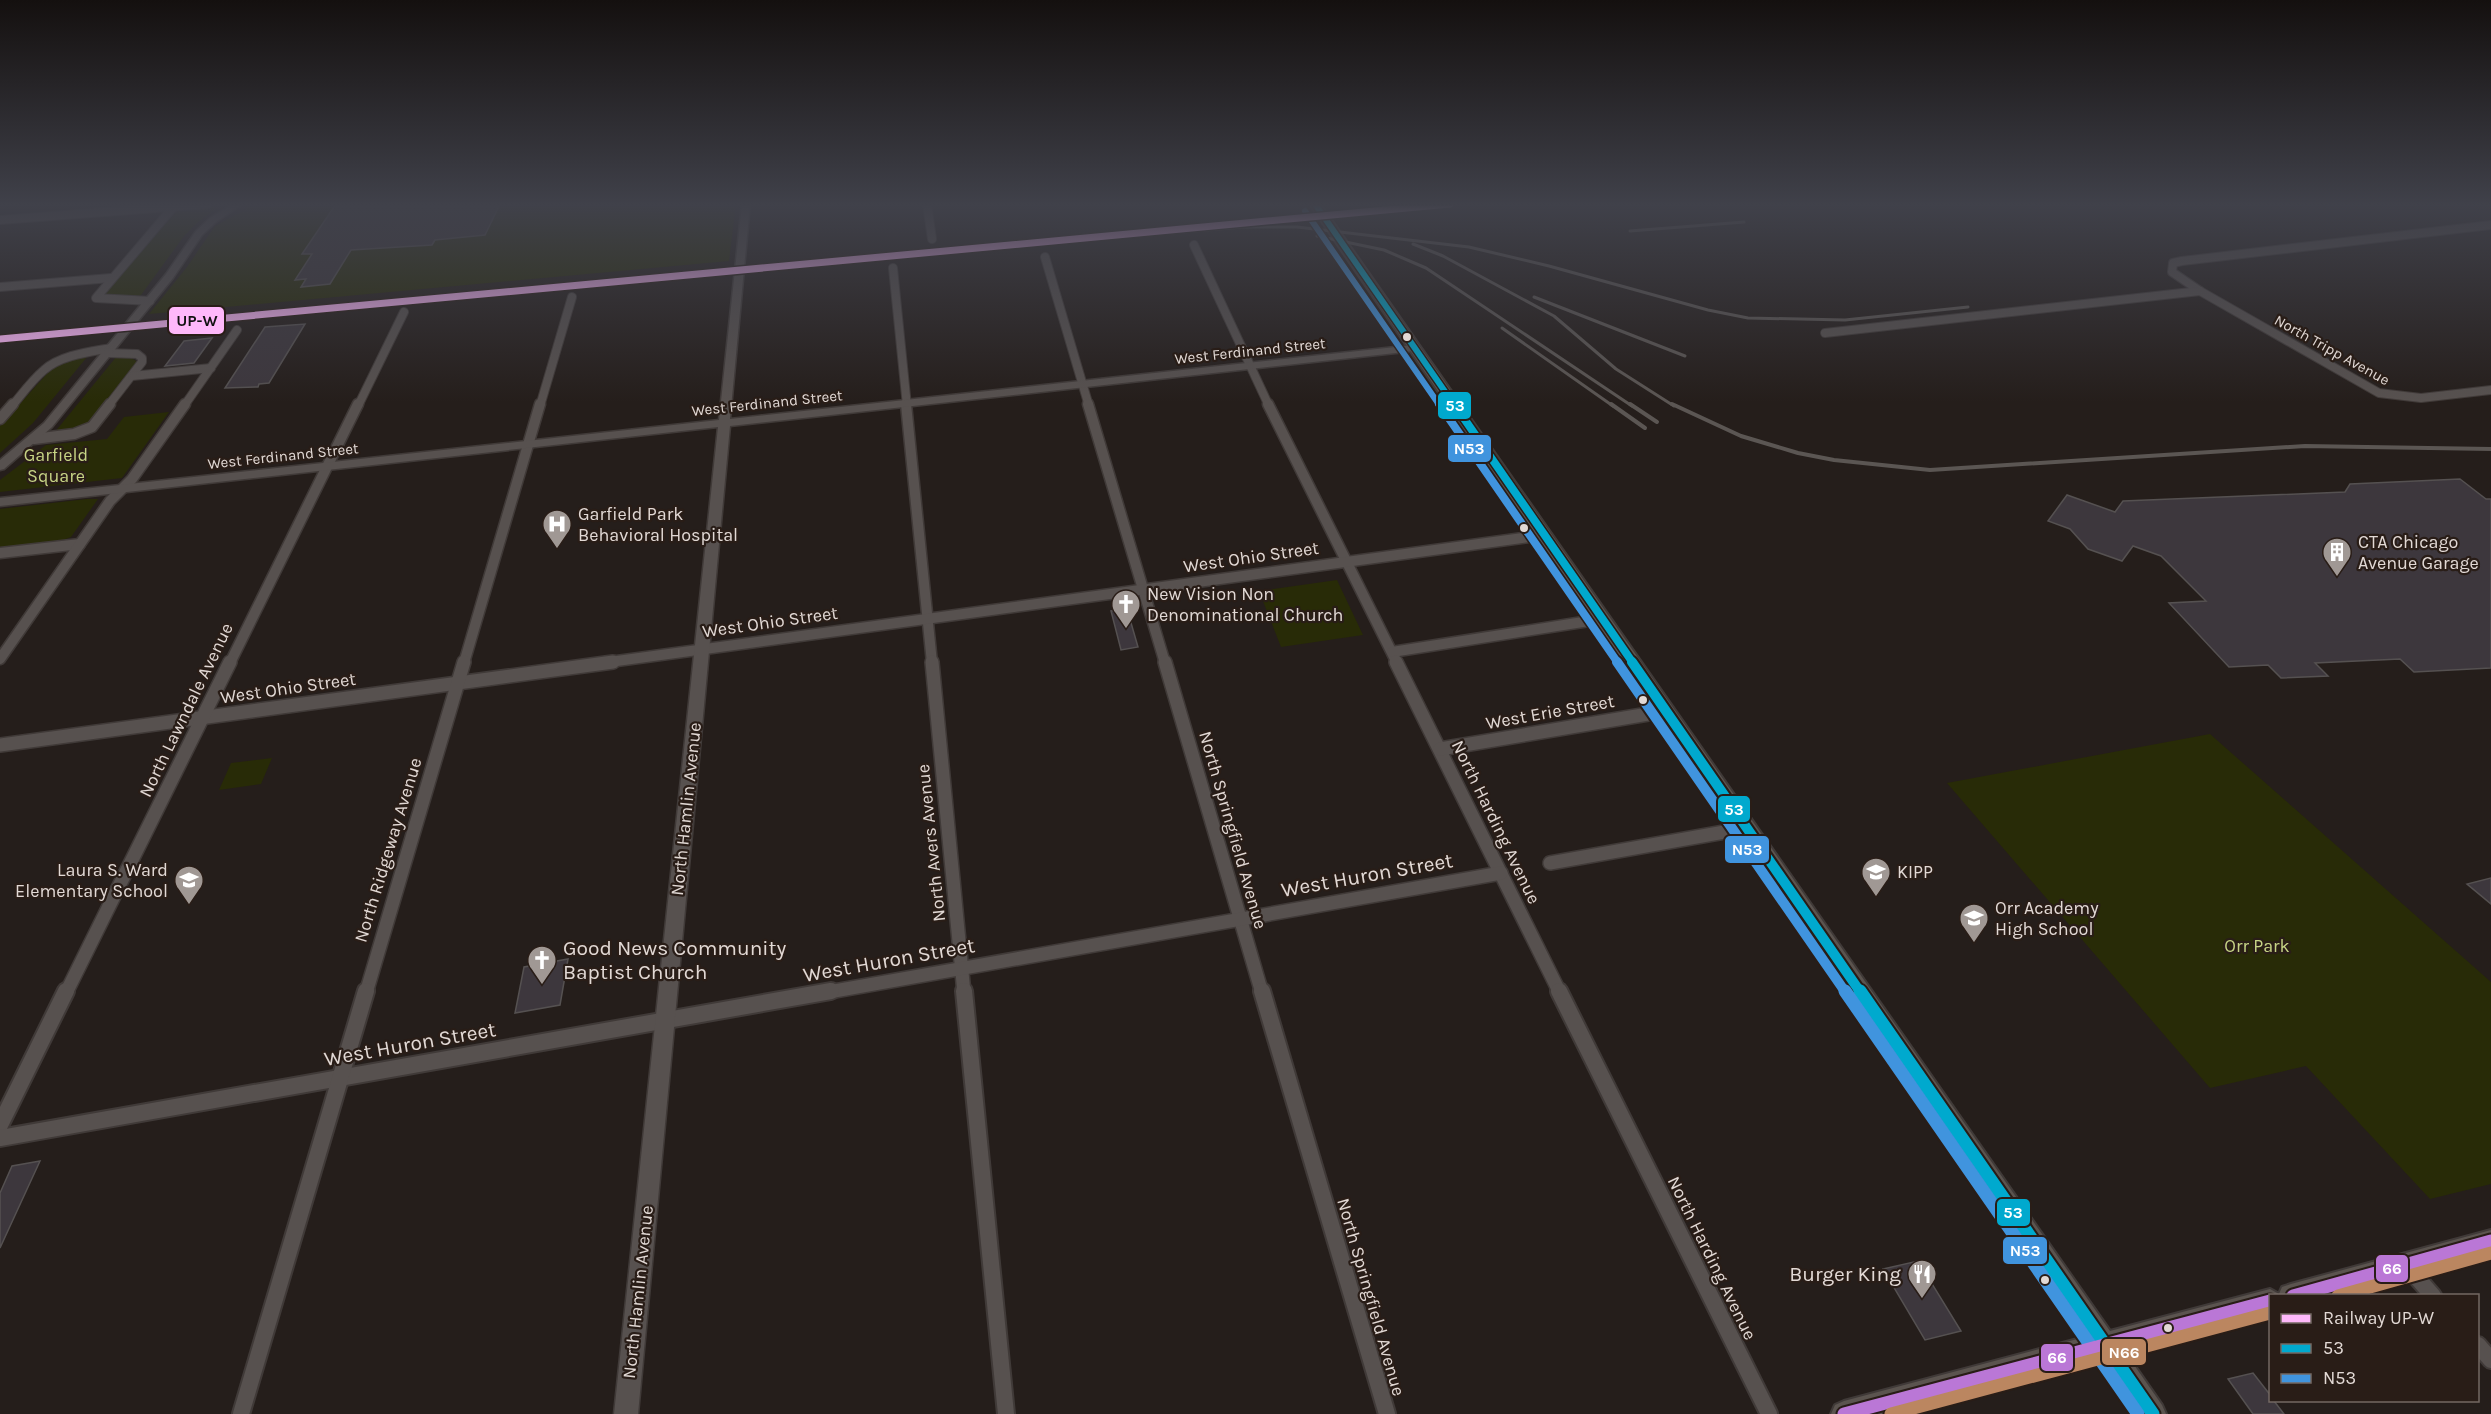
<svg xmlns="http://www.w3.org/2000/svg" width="2491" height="1414" font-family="Karla,sans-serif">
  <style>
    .green { fill: #282b07 }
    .building { fill: #3d373d; stroke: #555151; stroke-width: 1.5 }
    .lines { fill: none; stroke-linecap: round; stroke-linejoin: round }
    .minor-far3-casing { stroke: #403a38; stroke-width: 10 }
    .minor-far2-casing { stroke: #403a38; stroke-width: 13 }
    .minor-far1-casing { stroke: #403a38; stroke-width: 16 }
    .minor-casing { stroke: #403a38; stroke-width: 20 }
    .tertiary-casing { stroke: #403a38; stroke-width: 3 }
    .secondary-casing { stroke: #403a38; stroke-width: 4 }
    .minor-far3 { stroke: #57514f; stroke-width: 8 }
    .minor-far2 { stroke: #57514f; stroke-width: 10 }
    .minor-far1 { stroke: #57514f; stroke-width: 13 }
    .minor { stroke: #57514f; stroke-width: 16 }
    .tertiary { fill: #57514f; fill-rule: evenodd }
    .secondary { fill: #5b544f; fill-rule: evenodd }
    .rail-far1 { stroke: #5b5653; stroke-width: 3 }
    .rail { stroke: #5b5653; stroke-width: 4 }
    .bus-1-far3-casing { stroke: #291d17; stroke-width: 9 }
    .bus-1-far2-casing { stroke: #291d17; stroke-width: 11 }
    .bus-1-far1-casing { stroke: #291d17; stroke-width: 14 }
    .bus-1-casing { stroke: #291d17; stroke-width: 17 }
    .bus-2-far3-casing { stroke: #291d17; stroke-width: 9 }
    .bus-2-far2-casing { stroke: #291d17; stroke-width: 11 }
    .bus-2-far1-casing { stroke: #291d17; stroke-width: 14 }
    .bus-2-casing { stroke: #291d17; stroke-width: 17 }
    .bus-3-casing { stroke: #291d17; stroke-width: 17 }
    .bus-4-casing { stroke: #291d17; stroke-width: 17 }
    .bus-1-far3 { stroke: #00a9ce; stroke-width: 6 }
    .bus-1-far2 { stroke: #00a9ce; stroke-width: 8 }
    .bus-1-far1 { stroke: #00a9ce; stroke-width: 10 }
    .bus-1 { stroke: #00a9ce; stroke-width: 13 }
    .bus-2-far3 { stroke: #4094de; stroke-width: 6 }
    .bus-2-far2 { stroke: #4094de; stroke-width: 8 }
    .bus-2-far1 { stroke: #4094de; stroke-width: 10 }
    .bus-2 { stroke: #4094de; stroke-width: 13 }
    .bus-3 { stroke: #ba77d6; stroke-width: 13 }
    .bus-4 { stroke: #bb8660; stroke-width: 13 }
    .rail-1-casing { stroke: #291d17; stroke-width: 10 }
    .rail-1 { stroke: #feb8fa; stroke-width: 7 }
    .bus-dot { fill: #e2d9d5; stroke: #291d17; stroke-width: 2 }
    .labels { text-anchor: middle; stroke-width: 4.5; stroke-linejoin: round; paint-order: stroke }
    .far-street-label { font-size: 15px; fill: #e2d9d5; stroke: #291d17 }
    .park-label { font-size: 18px; fill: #c7d485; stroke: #291d17 }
    .poi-label { font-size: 18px; fill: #e2d9d5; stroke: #291d17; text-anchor: start }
    .street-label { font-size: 18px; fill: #e2d9d5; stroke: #291d17 }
    .near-street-label { font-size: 21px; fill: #e2d9d5; stroke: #291d17 }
    .near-poi-label { font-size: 21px; fill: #e2d9d5; stroke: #291d17; text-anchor: start }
    .line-badge { stroke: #291d17; stroke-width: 2 }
    .badge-label { font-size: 16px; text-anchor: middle; font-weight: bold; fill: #fff }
    .pale-badge-label { font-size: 16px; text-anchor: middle; font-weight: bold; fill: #111 }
  </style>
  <rect width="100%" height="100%" fill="#251e1b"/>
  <g class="green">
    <path d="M250,204H736L729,261L149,314L187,267L215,226L243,211Z"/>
    <path d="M212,206L217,208L197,223L184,236L141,295L136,297L107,295L105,293L178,210Z"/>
    <path d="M126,355L138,362L88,427L54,433L117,356Z"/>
    <path d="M79,356L87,357L33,423L0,453V426L53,367Z"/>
    <path d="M169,412L122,478L0,492V480L46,445L107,439L124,417Z"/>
    <path d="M87,499H98L71,537L58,542L0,549V509Z"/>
    <path d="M1337,580L1363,635L1281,647L1259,591Z"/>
    <path d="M2210,734L2491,982V1184L2430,1199L2306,1066L2210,1088L1947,783Z"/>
    <path d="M272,758L261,784L219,790L231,763Z"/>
  </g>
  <g class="building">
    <path d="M336,204L462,205L500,204L485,235L435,240L432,245L351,250L330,284L301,287L306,279L295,280L312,254H302Z"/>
    <path d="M305,324L269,383L259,384L258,387L225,388L265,327Z"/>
    <path d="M212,338L194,363L165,366L184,341Z"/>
    <path d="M2460,479L2486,499H2491V668L2414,672L2400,659L2315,663L2328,676L2281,678L2268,665L2229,667L2169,603L2206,601L2161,556L2133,546L2122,561L2088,549L2070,529L2048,521L2067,495L2115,512L2123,501L2345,492L2350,484Z"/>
    <path d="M1127,609L1138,647L1121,650L1111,611Z"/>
    <path d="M2491,878V904L2467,884Z"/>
    <path d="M568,959L560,1005L515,1013L524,967Z"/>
    <path d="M40,1161L0,1248V1193L12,1166Z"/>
    <path d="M1918,1261L1961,1331L1925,1340L1883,1269Z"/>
    <path d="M2253,1373L2271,1396V1401H2274L2284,1414H2253L2228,1379Z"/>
  </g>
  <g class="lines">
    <g class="minor-far3-casing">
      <g id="minor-far3">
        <path d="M927,204L932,239"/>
        <path d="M0,220L208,204"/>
        <path d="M2491,225L2182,261L2173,263L2172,272L2200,291L2379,393L2421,398L2491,390"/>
        <path d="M1194,245L1269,406"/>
        <path d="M1045,257L1089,406"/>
        <path d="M893,268L907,406"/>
        <path d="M0,287L111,278"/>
        <path d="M150,301L96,298L175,205"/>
        <path d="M1825,333L2200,291"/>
        <path d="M107,353L137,354L142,358V362L108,406"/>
        <path d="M132,376L211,368"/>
        <path d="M12,406C22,394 32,380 44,370C61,355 89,352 111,348"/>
        <path d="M184,406L237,330"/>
        <path d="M358,406L404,312"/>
        <path d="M540,406L572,297"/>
      </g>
    </g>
    <g class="minor-far2-casing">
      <g id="minor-far2">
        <path d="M906,404L932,663"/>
        <path d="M1088,404L1165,663"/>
        <path d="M1268,404L1397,663"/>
        <path d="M0,419L13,404"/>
        <path d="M34,439L74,434L92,427L110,404"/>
        <path d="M0,553L80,544"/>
        <path d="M1392,652L1602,619"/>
        <path d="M0,659L110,501L132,479L185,404"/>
        <path d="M230,663L358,404"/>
        <path d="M464,663L540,404"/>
        <path d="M602,663L1544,535"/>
      </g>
    </g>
    <g class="minor-far1-casing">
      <g id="minor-far1">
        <path d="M932,662L964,993"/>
        <path d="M1165,662L1262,993"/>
        <path d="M1396,662L1560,993"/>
        <path d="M0,745L613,662"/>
        <path d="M1440,749L1666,711"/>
        <path d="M1550,863L1747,828"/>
        <path d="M66,993L230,662"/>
        <path d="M366,993L464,662"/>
        <path d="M823,993L1501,873"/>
      </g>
    </g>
    <g class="minor-casing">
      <g id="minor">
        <path d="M964,991L1006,1414"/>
        <path d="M1262,991L1387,1414"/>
        <path d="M1559,991L1769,1414"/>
        <path d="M0,1125L66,991"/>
        <path d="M0,1138L831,991"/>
        <path d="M2405,1264L2433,1296"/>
        <path d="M2478,1345L2491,1360"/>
        <path d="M241,1414L366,991"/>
      </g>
    </g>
    <g class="tertiary-casing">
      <g id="tertiary">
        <path d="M233,204H242L216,222L202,235L173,278L52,427L4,469L0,470V460L44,423L166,274L196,231L210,218Z"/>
        <path d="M742,204H750L730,419L1414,345L1419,348L1414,351L730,426L638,1414H614L718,427L0,506V498L719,420Z"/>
      </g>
    </g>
    <g class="secondary-casing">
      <path id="secondary" d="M1310,204H1320L2110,1331L2270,1289L2279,1294L2282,1287L2291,1284L2491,1230V1252L2336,1296H2270V1313L2125,1352L2162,1405L2166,1414H2137L2100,1359L1893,1414H1831L1835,1405L1844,1401L2085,1337Z"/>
    </g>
    <use href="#minor-far3" class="minor-far3"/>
    <use href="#minor-far2" class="minor-far2"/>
    <use href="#minor-far1" class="minor-far1"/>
    <use href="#minor" class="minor"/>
    <use href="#tertiary" class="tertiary"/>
    <use href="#secondary" class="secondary"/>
    <g class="rail-far1">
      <path d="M1434,205L1458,204"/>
      <path d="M1258,219L1425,204"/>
      <path d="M1630,231L1744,222"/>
      <path d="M1317,236L1384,250L1426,268L1632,406"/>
      <path d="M1413,244L1443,256L1554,316L1616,369L1674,406"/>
      <path d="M1534,297L1685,356"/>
      <path d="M1502,328L1613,406"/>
      <path d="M0,341L969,250L1242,227H1297L1469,247L1549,266L1708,310L1748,318L1845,320L1968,307"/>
    </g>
    <g class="rail">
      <path d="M1611,404L1645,428"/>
      <path d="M1630,404L1657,422"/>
      <path d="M1672,404L1741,436L1798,453L1834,460L1930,470L2305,446L2491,449"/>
    </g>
    <g class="bus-1-far3-casing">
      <path id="bus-1-far3" d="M1315,204L1455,406"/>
    </g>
    <g class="bus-1-far2-casing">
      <path id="bus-1-far2" d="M1454,404L1633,663"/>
    </g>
    <g class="bus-1-far1-casing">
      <path id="bus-1-far1" d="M1632,662L1861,993"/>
    </g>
    <g class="bus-1-casing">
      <path id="bus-1" d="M1860,991L2153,1414"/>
    </g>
    <g class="bus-2-far3-casing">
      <path id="bus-2-far3" d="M1305,211L1440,406"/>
    </g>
    <g class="bus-2-far2-casing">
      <path id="bus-2-far2" d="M1439,404L1618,663"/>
    </g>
    <g class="bus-2-far1-casing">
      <path id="bus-2-far1" d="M1617,662L1846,993"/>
    </g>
    <g class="bus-2-casing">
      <path id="bus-2" d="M1845,991L2138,1414"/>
    </g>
    <g class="bus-3-casing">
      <g id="bus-3">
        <path d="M2293,1296L2491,1241"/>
        <path d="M1844,1414L2270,1301"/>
      </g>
    </g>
    <g class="bus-4-casing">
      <g id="bus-4">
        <path d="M2338,1296L2491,1253"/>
        <path d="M1891,1414L2270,1313"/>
      </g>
    </g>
    <use href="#bus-1-far3" class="bus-1-far3"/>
    <use href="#bus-1-far2" class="bus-1-far2"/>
    <use href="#bus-1-far1" class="bus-1-far1"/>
    <use href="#bus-1" class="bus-1"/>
    <use href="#bus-2-far3" class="bus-2-far3"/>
    <use href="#bus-2-far2" class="bus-2-far2"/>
    <use href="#bus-2-far1" class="bus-2-far1"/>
    <use href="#bus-2" class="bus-2"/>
    <use href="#bus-3" class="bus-3"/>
    <use href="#bus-4" class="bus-4"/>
    <g class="rail-1-casing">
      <path id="rail-1" d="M0,339L1450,204"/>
    </g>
    <use href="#rail-1" class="rail-1"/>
  </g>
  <linearGradient id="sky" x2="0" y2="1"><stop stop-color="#14100f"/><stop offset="0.51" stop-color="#40414a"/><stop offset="1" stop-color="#40414a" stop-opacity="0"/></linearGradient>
  <rect width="2491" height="402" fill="url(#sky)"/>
  <defs>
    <g id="hospital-pin" transform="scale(1.5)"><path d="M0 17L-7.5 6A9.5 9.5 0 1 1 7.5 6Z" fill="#a09894" stroke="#291d17"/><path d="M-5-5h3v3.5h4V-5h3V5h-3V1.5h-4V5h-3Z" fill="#fff"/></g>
    <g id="building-pin" transform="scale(1.5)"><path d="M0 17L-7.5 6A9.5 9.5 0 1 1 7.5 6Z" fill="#a09894" stroke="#291d17"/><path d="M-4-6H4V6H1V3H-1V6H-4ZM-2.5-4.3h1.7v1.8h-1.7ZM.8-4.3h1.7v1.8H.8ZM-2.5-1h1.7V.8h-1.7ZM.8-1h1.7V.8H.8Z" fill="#fff"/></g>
    <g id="church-pin" transform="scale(1.5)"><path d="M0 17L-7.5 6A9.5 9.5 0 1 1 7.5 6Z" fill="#a09894" stroke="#291d17"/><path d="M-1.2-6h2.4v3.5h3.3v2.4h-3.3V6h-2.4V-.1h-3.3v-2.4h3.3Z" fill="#fff"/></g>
    <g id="school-pin" transform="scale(1.5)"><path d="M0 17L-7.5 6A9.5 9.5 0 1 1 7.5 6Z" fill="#a09894" stroke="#291d17"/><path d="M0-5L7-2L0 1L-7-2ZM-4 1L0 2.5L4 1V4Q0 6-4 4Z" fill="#fff"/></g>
    <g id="restaurant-pin" transform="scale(1.5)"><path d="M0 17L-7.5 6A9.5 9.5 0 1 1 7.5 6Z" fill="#a09894" stroke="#291d17"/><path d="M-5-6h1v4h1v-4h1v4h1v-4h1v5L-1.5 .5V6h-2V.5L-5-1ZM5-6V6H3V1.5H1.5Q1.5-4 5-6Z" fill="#fff"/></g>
  </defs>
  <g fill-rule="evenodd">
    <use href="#hospital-pin" x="557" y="524"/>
    <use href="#building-pin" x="2337" y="552"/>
    <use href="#church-pin" x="1126" y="604"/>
    <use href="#school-pin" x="1876" y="872"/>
    <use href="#school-pin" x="189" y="880"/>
    <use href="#school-pin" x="1974" y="918"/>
    <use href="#church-pin" x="542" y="960"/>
    <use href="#restaurant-pin" x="1922" y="1274"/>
  </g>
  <g class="bus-dot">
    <circle cx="1407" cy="337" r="5"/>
    <circle cx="1524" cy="528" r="5"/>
    <circle cx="1643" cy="700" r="5"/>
    <circle cx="2045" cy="1280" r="5"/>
    <circle cx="2168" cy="1328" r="5"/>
  </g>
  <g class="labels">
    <g class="far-street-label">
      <text transform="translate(2332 350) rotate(29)" y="5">North Tripp Avenue</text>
      <text transform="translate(1250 351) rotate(-6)" y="5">West Ferdinand Street</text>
      <text transform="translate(767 403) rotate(-6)" y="5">West Ferdinand Street</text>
      <text transform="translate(283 456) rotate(-6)" y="5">West Ferdinand Street</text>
    </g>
    <g class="park-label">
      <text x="56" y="461">Garfield<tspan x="56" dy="21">Square</tspan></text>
      <text x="2257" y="952">Orr Park</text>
    </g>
    <g class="poi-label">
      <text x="578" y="520">Garfield Park<tspan x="578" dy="21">Behavioral Hospital</tspan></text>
      <text x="2358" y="548">CTA Chicago<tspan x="2358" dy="21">Avenue Garage</tspan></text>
      <text x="1147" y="600">New Vision Non<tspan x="1147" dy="21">Denominational Church</tspan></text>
      <text x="168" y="876" text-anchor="end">Laura S. Ward<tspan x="168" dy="21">Elementary School</tspan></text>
      <text x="1897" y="878">KIPP</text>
      <text x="1995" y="914">Orr Academy<tspan x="1995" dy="21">High School</tspan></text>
    </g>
    <g class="street-label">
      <text transform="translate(1251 557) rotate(-8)" y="6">West Ohio Street</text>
      <text transform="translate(770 622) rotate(-8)" y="6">West Ohio Street</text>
      <text transform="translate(288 688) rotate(-8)" y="6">West Ohio Street</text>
      <text transform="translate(186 710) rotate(-64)" y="6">North Lawndale Avenue</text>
      <text transform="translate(1550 712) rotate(-10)" y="6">West Erie Street</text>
      <text transform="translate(686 809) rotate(-84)" y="6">North Hamlin Avenue</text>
      <text transform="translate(1496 822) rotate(64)" y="6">North Harding Avenue</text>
      <text transform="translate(1233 830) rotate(74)" y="6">North Springfield Avenue</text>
      <text transform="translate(931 843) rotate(-96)" y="6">North Avers Avenue</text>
      <text transform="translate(388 850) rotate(-73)" y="6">North Ridgeway Avenue</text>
      <text transform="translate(1712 1258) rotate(64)" y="6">North Harding Avenue</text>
      <text transform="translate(638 1292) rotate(-84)" y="6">North Hamlin Avenue</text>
      <text transform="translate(1371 1297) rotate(74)" y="6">North Springfield Avenue</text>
    </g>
    <g class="near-street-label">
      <text transform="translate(1367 875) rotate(-10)" y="7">West Huron Street</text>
      <text transform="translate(889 960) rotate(-10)" y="7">West Huron Street</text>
      <text transform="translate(410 1044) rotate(-10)" y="7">West Huron Street</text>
    </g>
    <g class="near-poi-label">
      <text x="563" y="955">Good News Community<tspan x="563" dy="24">Baptist Church</tspan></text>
      <text x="1901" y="1281" text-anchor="end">Burger King</text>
    </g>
  </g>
  <g class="line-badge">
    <rect x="168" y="306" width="57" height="29" rx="6" fill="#feb8fa"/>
    <rect x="1437" y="391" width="35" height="29" rx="6" fill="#00a9ce"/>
    <rect x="1447" y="434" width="45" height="29" rx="6" fill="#4094de"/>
    <rect x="1717" y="795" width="34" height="28" rx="6" fill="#00a9ce"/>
    <rect x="1724" y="835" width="46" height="29" rx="6" fill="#4094de"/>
    <rect x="1996" y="1198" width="35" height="29" rx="6" fill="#00a9ce"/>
    <rect x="2002" y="1236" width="46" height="29" rx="6" fill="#4094de"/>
    <rect x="2375" y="1254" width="34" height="29" rx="6" fill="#ba77d6"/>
    <rect x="2101" y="1338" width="46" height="28" rx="6" fill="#bb8660"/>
    <rect x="2040" y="1343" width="34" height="29" rx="6" fill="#ba77d6"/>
  </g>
  <g class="badge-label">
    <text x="1455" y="411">53</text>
    <text x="1469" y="454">N53</text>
    <text x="1734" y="815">53</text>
    <text x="1747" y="855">N53</text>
    <text x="2013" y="1218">53</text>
    <text x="2025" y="1256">N53</text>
    <text x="2392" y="1274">66</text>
    <text x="2124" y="1358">N66</text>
    <text x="2057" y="1363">66</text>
  </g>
  <g class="pale-badge-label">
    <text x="197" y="326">UP-W</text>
  </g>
  <rect x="2269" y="1294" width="210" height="108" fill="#291d17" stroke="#736863" stroke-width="1.5"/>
  <rect x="2281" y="1314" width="30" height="9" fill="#feb8fa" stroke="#736863" stroke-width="1.5"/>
  <text x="2323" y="1324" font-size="18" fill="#e2d9d5">Railway UP-W</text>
  <rect x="2281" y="1344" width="30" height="9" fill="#00a9ce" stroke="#736863" stroke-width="1.5"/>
  <text x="2323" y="1354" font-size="18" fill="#e2d9d5">53</text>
  <rect x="2281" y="1374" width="30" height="9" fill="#4094de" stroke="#736863" stroke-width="1.5"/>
  <text x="2323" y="1384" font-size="18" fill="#e2d9d5">N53</text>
</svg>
